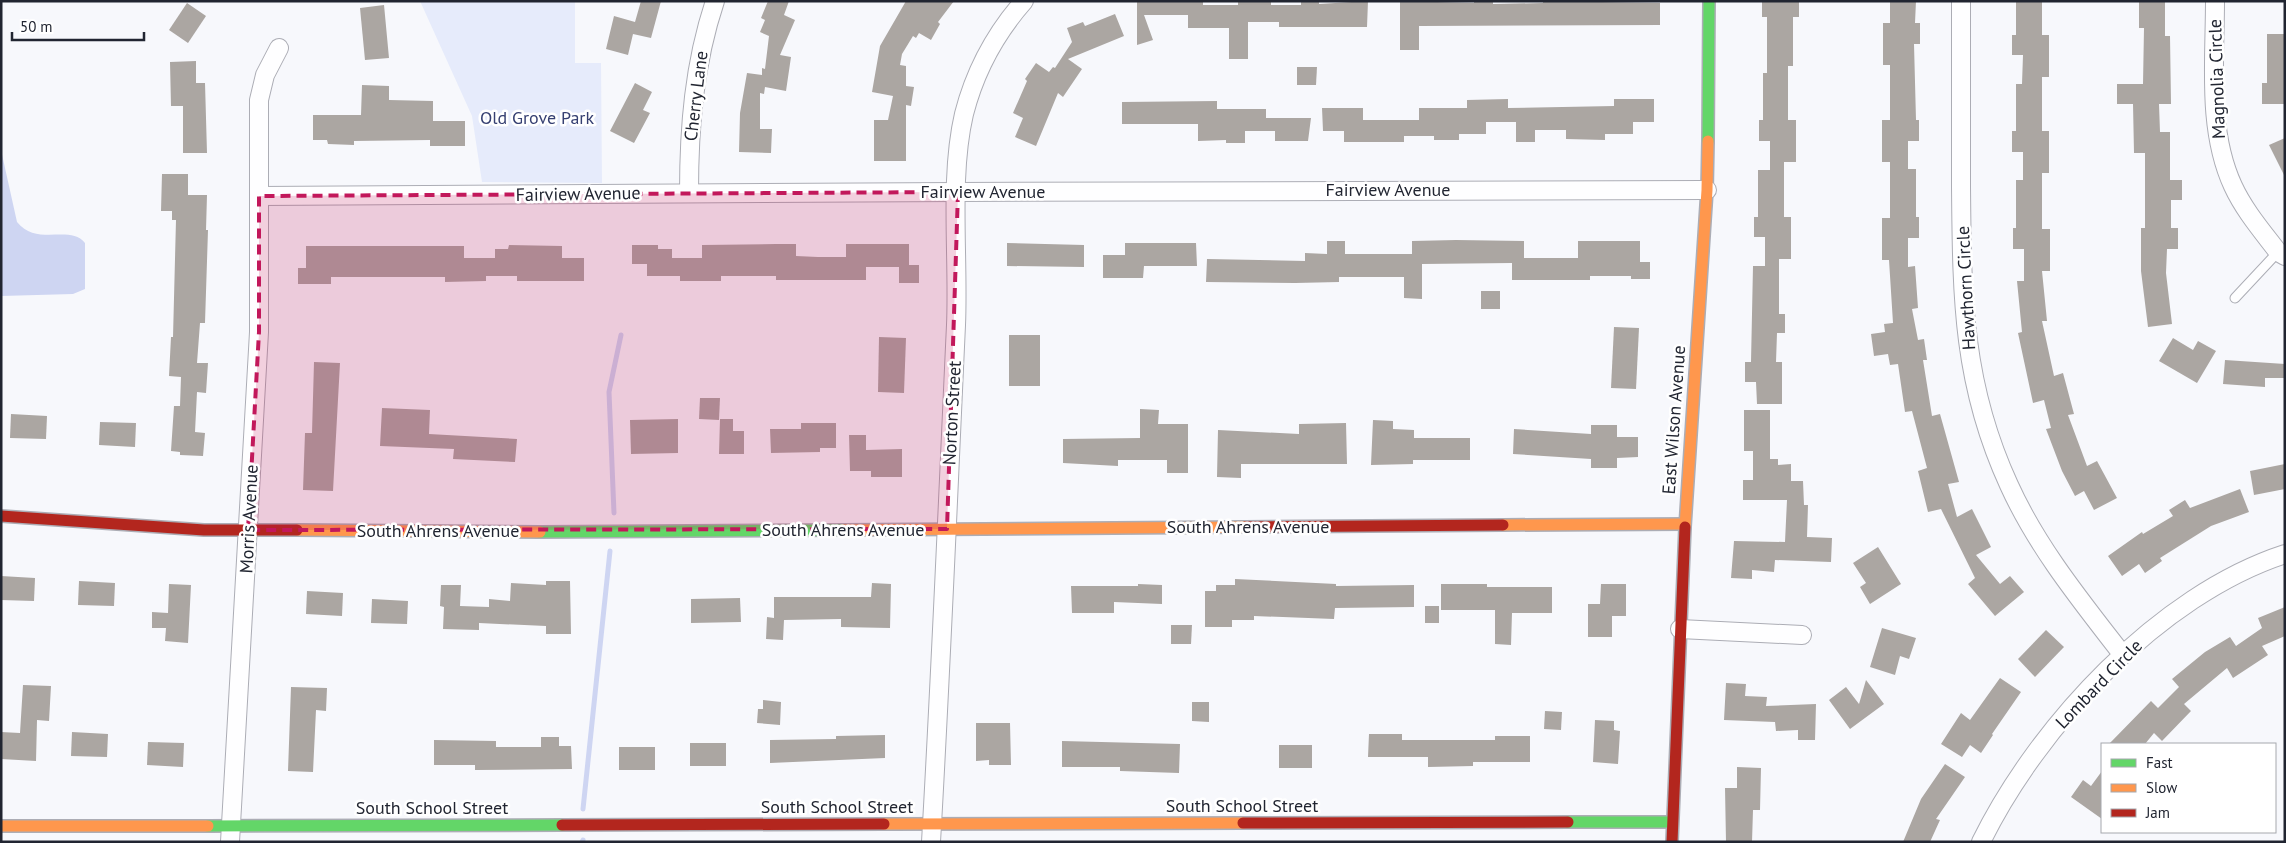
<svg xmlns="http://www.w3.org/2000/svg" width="2286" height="843" font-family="'PT Sans',sans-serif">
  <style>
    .green { fill: #e6ebfb }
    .water { fill: #ced5f2 }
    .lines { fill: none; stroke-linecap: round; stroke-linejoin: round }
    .stream { stroke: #ced5f2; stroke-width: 5 }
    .building { fill: #aba6a2 }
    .lane-casing { stroke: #acadb5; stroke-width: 11 }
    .street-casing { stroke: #acadb5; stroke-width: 20 }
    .fast-casing { stroke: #acadb5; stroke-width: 14 }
    .slow-casing { stroke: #acadb5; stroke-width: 14 }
    .jam-casing { stroke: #acadb5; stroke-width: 14 }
    .lane { stroke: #fefeff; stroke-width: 9 }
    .street { stroke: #fefeff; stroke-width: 18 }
    .fast { stroke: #63d668; stroke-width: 11 }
    .slow { stroke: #ff974d; stroke-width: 11 }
    .jam { stroke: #b3261e; stroke-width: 11 }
    .marked { fill: #c2185b; fill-opacity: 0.2; stroke: #c2185b; stroke-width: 4; stroke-dasharray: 10 6; stroke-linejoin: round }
    .labels { text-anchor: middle; stroke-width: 5; stroke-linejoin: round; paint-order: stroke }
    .street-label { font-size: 18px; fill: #212531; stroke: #fff }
    .park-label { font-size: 18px; fill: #353f71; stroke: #fff }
  </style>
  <rect width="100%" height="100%" fill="#f7f8fc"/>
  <path class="green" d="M420,1H575V63H601L602,183L482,182L472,116Z"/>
  <path class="water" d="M1,150L17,222C37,247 70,224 85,243V289L73,294L1,296Z"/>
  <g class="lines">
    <g class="stream">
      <path d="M614,513L609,392L621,335"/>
      <path d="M583,809L610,551"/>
      <path d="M582,842L583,840"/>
    </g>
  </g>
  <g class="building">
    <path d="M641,1H661L651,38L633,34L628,55L606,49L614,16L635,22Z"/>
    <path d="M768,1H789L784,15L795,20L780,55L791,57L786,91L765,87L764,94L760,93V129H772L771,153L739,152L740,113L747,73L762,75V68L765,69L769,36L760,32L765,20L761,18Z"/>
    <path d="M906,1H954L938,22L940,24L931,40L919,33L916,38L913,36L902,54L900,65L906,66V86L914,87L911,106L906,105V161H874V120H888L893,96L872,92L880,46Z"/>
    <path d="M1137,1H1203V5H1238V1H1271V5H1301V1H1319V4L1368,1L1367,27H1279V22H1248V59H1229V28H1188V15H1144L1153,40L1137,45Z"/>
    <path d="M1400,1L1474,3V1H1493V4L1543,3V1L1660,3V25L1419,26V50H1400Z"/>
    <path d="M1762,1H1799V17H1793V66H1788V120H1796V162H1784V217H1791V259H1779V314H1785V333H1777L1776,362H1782V404H1757L1756,382H1745V362H1751L1753,266H1765V237H1754V217H1758V170H1770V141H1759V120H1763V73H1767V17H1762Z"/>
    <path d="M1890,1H1916L1915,23H1920V44H1914L1916,120H1919V141H1908V169H1916V217H1919V238H1908V267L1915,266L1918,308L1912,309L1918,340L1924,339L1927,360H1923L1932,416L1940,414L1959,482L1948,484L1957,517L1972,509L1991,547L1976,555L2000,584L2010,576L2024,592L1995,616L1968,584L1975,578L1941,509L1928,512L1918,471L1927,468L1912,411L1905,412L1898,364L1890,365L1888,354L1874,356L1871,334L1885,332L1884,324L1893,323L1889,260H1882V218H1890V162H1882V120H1890V65H1883V23H1890Z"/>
    <path d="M2016,1H2042V35H2049V77H2042V131H2049V173H2042V229H2050V271H2042L2047,321H2042L2054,376L2063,373L2074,414L2068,415L2087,466L2097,461L2117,498L2094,510L2084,491L2075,496L2062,471L2046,429L2051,428L2044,400L2033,403L2018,333L2022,332L2017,281H2024V249H2013V228H2016V180H2023V152H2012V131H2016V84H2022L2023,55H2012V35H2016Z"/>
    <path d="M2139,1H2165V36H2170L2171,104H2159L2160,132H2170V180H2182V200H2171V228H2178V249H2167L2166,273L2172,324L2148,327L2141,271V228H2145V153H2134L2133,104H2117V84H2143L2144,28H2139Z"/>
    <path d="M187,3L206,16L188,43L169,30Z"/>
    <path d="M384,5L389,58L365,60L360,8Z"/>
    <path d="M1115,14L1124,36L1068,59L1082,69L1063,97L1058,93L1036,146L1015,137L1023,118L1013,113L1027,81L1025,79L1036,63L1049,72L1053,67L1055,68L1072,42L1067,28L1083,22L1085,26Z"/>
    <path d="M2267,34H2285V104H2262V83H2267Z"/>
    <path d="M196,61V83H205L207,153H183V106H171L170,62Z"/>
    <path d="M1297,67H1317L1316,85H1297Z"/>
    <path d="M635,83L652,92L643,110L650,113L634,143L610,131Z"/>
    <path d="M362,85L389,86V100L433,101V121H465V146H430V140L354,141V145L328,144L327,140H313V115H361Z"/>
    <path d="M1508,99V108L1614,106V99H1654V122H1633V134H1605V140L1566,139V130H1535V142H1516V122H1486V134H1459V140H1434V136H1404V142H1344V131H1323L1322,108H1363V120H1419V108H1467V100Z"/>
    <path d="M1217,101V109H1266V118H1311L1308,141H1275V131H1245V143H1226V140L1198,141V124H1122V102Z"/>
    <path d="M2285,138V177L2269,145Z"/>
    <path d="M162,174H188V195H207L206,230H208L205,323H200L197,363H208L206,393L197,392L195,432L205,433L203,456L180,455V452L171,451L174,406H180L181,377L169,376L171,337H173L176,220H172V211H161Z"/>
    <path d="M1456,240L1524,241V258H1578V241H1640V262H1650V279H1631V276H1590V280H1512V263L1422,264V299L1404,298V277H1339V282L1295,283L1206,282L1207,259L1305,261V253L1327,254V241H1345V254H1412V241Z"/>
    <path d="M1007,243L1084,245V267L1007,266Z"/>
    <path d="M1125,243H1196L1197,266H1144L1143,278H1103V255H1125Z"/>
    <path d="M776,244H796V256L818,257H846V244H909V265H919V283H899V267H866V280H776V276H721V281H680V276H647V264H632V245H658V249H672V258H702V245Z"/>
    <path d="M509,245L562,246V258H584V281H517V276H486V281L445,282V277H331V284H298V268H306V246H464V258H495V249H508Z"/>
    <rect x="1481" y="291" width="19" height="18"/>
    <path d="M1614,327L1639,328L1636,389L1611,388Z"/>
    <rect x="1009" y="335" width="31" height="51"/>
    <path d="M879,337L906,338L904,393L878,392Z"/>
    <path d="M2173,338L2193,350L2198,341L2216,351L2197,383L2159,361Z"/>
    <path d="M2225,360L2285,364V378H2265V387L2223,384Z"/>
    <path d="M314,362L340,363L333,491L303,490L305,433H312Z"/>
    <path d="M700,398H720L719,420L699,419Z"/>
    <path d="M382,408L430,410L429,434L517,439L515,462L453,459L454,449L380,446Z"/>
    <path d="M1140,409L1159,410L1158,424H1188V473H1167V460H1118V466L1063,463V439L1140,438Z"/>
    <path d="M1744,410H1770V459H1778V465L1791,464V481H1803L1804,505H1808L1807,537L1832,538L1831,562L1775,560L1774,572L1752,570V579L1731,578L1734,541L1785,542L1787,500H1743V480H1753V451H1744Z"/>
    <path d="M11,414L47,416L46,439L10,438Z"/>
    <path d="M678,419V453L631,454L630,420Z"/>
    <path d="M720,419H733V431H744V454H719Z"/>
    <path d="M1373,420L1393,421V429L1414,430V438H1470V460H1413V464L1371,465Z"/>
    <path d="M100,422L136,423L135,447L99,445Z"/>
    <path d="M801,423H836V448H820V452L771,453L770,429H801Z"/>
    <path d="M1346,423L1347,464H1241V478L1217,477L1218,430L1299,434V424Z"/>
    <path d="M1591,425H1617V437H1638V457L1617,458V468H1591V459L1513,454L1514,429L1591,434Z"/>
    <path d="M849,435H866V450L902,449V477H871V471H850Z"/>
    <path d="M2285,464V489L2254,495L2250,471Z"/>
    <path d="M2240,489L2249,512L2211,526L2160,558L2162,561L2145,573L2139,564L2122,576L2108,556L2142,532L2143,534L2173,516L2169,510L2185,500L2190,508Z"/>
    <path d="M1878,547L1901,584L1870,604L1860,587L1866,583L1853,563Z"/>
    <path d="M1,576L35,578L34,601L1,600Z"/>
    <path d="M1235,579L1336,584V586L1414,585V607L1335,608L1334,619L1254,616V620H1232V627H1205V591H1216V585H1235Z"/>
    <path d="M79,581L115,583L114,606L78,605Z"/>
    <path d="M546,581H570L571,634H546V626L479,623V630L443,629L444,607L440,606L441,585H461L460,606L489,607V599L510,601L511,583L546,585Z"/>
    <path d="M872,583L891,584L890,628L841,627V619L784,620L783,640L766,639L767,617L774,618V597H871Z"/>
    <path d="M169,584L191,585L188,643L165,641L166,628H152V612L168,613Z"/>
    <path d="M1138,584L1162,585V604L1114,602V613H1072L1071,586H1138Z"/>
    <path d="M1441,584H1487V587H1552V613H1512L1511,645L1495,644V610H1441Z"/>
    <path d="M1601,584H1626V616H1612V637H1588V604H1600Z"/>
    <path d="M307,591L343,593L342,616L306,614Z"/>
    <path d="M740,598L741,622L691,623V599Z"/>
    <path d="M372,599L408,601L407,624L371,623Z"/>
    <rect x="1425" y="606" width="14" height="17"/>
    <path d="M2285,607V636L2262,646L2268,655L2233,678L2227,668L2184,704L2191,711L2162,741L2154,733L2145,744H2109L2151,701L2158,708L2179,687L2172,679L2205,652L2230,637L2236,646L2262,628L2258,618Z"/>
    <path d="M1171,625H1192L1191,644H1171Z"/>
    <path d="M1882,628L1916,638L1909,659L1900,656L1895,675L1870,667Z"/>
    <path d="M2046,630L2064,647L2035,677L2018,659Z"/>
    <path d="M2000,678L2021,692L1992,734L1993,735L1981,753L1970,745L1962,757L1941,744L1961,713L1970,720Z"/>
    <path d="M1866,680L1884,704L1850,729L1829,700L1846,687L1859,704Z"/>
    <path d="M1726,683L1746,684L1745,696L1767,697L1766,706L1816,704L1815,740H1798V730L1776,731L1775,722L1724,720Z"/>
    <path d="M23,685L51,686L49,721L37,720L36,761L1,759V732L20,733Z"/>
    <path d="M291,687L327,688L326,711L316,710L313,772L288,771Z"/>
    <path d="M763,700L781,702L780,725L757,723L758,709H763Z"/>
    <path d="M1192,702H1209V722L1192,721Z"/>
    <path d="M1545,711L1562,712L1561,730L1544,729Z"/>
    <path d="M1595,720L1614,721V730L1620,731L1618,764L1593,762Z"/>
    <path d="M976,723H1010L1011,765H989V760L976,761Z"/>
    <path d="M72,732L108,734L107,757L71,756Z"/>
    <path d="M1369,734H1402V740H1495V736H1530V762H1473V766L1428,767V757H1368Z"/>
    <path d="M885,735V758L770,763V740L836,739V736Z"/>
    <path d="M541,737H559V746H571L572,769L475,770V765H434V740L496,741V747H541Z"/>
    <path d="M1062,741L1180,744L1179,773L1120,771V767H1062Z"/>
    <path d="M148,742L184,743L183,767L147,765Z"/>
    <rect x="690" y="743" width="36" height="23"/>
    <rect x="1279" y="745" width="33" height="23"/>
    <rect x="619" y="747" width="36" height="23"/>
    <path d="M1945,764L1965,777L1936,819L1940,820L1930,842H1903L1921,799Z"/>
    <path d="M1737,767L1761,768L1760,810H1753L1752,842H1726L1725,788H1737Z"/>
    <path d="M2102,771V819L2071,797L2083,780L2091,786Z"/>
  </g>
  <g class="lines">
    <g class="lane-casing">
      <path id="lane" d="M2235,298L2278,252"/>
    </g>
    <g class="street-casing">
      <g id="street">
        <path d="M1961,1C1961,63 1961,125 1961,186C1962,296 1962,383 2009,485C2037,547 2081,601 2122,654"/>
        <path d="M2215,1C2215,62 2207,130 2233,186C2244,210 2262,231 2278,252L2285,256"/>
        <path d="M689,193C689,127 694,64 715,1"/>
        <path d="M259,196L958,192L1707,190"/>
        <path d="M1680,629L1802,635"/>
        <path d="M230,842L259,332V100L265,75L279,48"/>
        <path d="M931,842C941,670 948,497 956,325C959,258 949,178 964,114C975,71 994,35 1024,1"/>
        <path d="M1981,842C2038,726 2159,595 2285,554"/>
      </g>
    </g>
    <g class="fast-casing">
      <g id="fast">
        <path d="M1708,141L1709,1"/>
        <path d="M540,532L843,530"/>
        <path d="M1568,822H1672"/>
        <path d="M208,826L562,825"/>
      </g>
    </g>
    <g class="slow-casing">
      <g id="slow">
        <path d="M1503,525L1685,524"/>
        <path d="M1685,527L1707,190L1708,141"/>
        <path d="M297,530L540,532"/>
        <path d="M843,530L1245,527"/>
        <path d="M884,824L1243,823"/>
        <path d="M1,826H208"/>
      </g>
    </g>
    <g class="jam-casing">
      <g id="jam">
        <path d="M1,516L204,530H297"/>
        <path d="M1245,527L1503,525"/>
        <path d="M1243,823L1568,822"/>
        <path d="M562,825L884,824"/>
        <path d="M1672,842L1685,527"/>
      </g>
    </g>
    <use href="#lane" class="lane"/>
    <use href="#street" class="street"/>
    <use href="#fast" class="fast"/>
    <use href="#slow" class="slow"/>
    <use href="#jam" class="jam"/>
  </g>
  <path class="marked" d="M958,192L947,529L248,530L259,332V196Z"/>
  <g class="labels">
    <g class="street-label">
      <text transform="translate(2217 79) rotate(-92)" y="6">Magnolia Circle</text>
      <text transform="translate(696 96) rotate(-83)" y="6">Cherry Lane</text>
      <text x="1388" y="196">Fairview Avenue</text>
      <text x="983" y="198">Fairview Avenue</text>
      <text transform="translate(578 194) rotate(-1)" y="6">Fairview Avenue</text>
      <text transform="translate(1966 288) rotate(-93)" y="6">Hawthorn Circle</text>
      <text transform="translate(952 413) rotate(-87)" y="6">Norton Street</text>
      <text transform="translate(1674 420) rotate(-86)" y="6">East Wilson Avenue</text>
      <text transform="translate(249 519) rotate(-87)" y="6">Morris Avenue</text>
      <text x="1248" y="533">South Ahrens Avenue</text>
      <text x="843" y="536">South Ahrens Avenue</text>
      <text x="438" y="537">South Ahrens Avenue</text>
      <text transform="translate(2099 684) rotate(-46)" y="6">Lombard Circle</text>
      <text x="1242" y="812">South School Street</text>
      <text x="837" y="813">South School Street</text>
      <text x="432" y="814">South School Street</text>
    </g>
    <g class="park-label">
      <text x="537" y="124">Old Grove Park</text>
    </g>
  </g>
  <rect width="2286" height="843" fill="none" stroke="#212531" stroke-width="5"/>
  <rect x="2101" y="743" width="175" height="90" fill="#ffffff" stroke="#a6a8ad"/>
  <rect x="2111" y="759" width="25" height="8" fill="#63d668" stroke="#a6a8ad"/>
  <text x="2146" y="768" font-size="15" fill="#212531">Fast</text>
  <rect x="2111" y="784" width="25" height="8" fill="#ff974d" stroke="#a6a8ad"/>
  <text x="2146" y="793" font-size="15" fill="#212531">Slow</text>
  <rect x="2111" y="809" width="25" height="8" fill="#b3261e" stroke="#a6a8ad"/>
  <text x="2146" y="818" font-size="15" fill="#212531">Jam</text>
  <path d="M12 32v8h132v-8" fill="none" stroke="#212531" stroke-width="2.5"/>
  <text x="20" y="32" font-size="15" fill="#212531" stroke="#ffffff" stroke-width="4" paint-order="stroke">50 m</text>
</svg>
